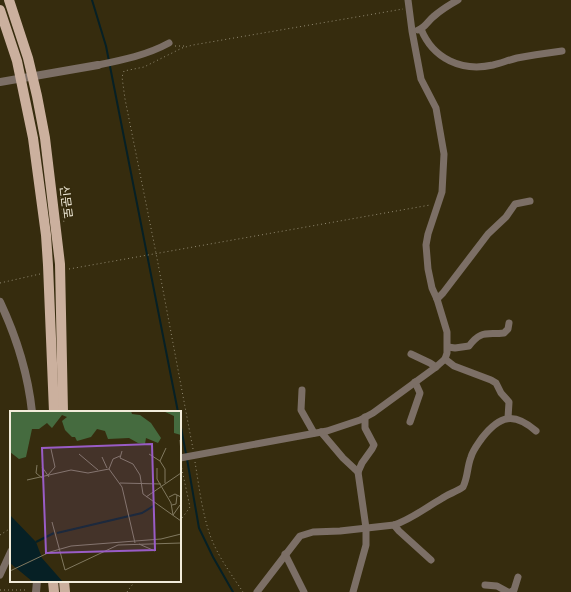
<svg xmlns="http://www.w3.org/2000/svg" width="571" height="592" font-family="'Work Sans','Noto Sans KR',sans-serif">
  <style>
    .lines { fill: none; stroke-linecap: round; stroke-linejoin: round }
    .stream { stroke: #062025; stroke-width: 2 }
    .path { stroke: #938b73; stroke-width: 1; stroke-dasharray: 1 3; stroke-linecap: butt }
    .minor { stroke: #7c6f66; stroke-width: 7 }
    .tertiary { stroke: #7c6f66; stroke-width: 8 }
    .primary { stroke: #cbb09e; stroke-width: 10 }
    .path-bridge { stroke: #938b73; stroke-width: 1; stroke-dasharray: 1 3; stroke-linecap: butt }
    .primary-bridge { stroke: #cbb09e; stroke-width: 10 }
    .labels { text-anchor: middle; stroke-width: 3; stroke-linejoin: round; paint-order: stroke }
    .street-label { font-size: 12px; fill: #f2ecda; stroke: #362c0e }
    .inset-river { fill: none; stroke: #062025; stroke-width: 2 }
    .inset-road { fill: none; stroke: #817960; stroke-width: 1 }
    .view { fill: #995cc6; fill-opacity: 0.15; stroke: #995cc6; stroke-width: 2 }
    .inset-edge { fill: none; stroke: #f2ecda; stroke-width: 2 }
  </style>
  <rect width="100%" height="100%" fill="#362c0e"/>
  <g class="lines">
    <g class="stream">
      <path d="M92,0L106,46L178,412"/>
      <path d="M180,422L186,454"/>
      <path d="M187,459L199,528L213,557L233,592"/>
    </g>
    <g class="path">
      <path d="M175,46H186"/>
      <path d="M69,269L430,205"/>
      <path d="M0,283L40,274"/>
      <path d="M193,449L156,253L125,99L122,77L124,71L144,67L182,48L193,45L403,9"/>
      <path d="M195,462C199,486 202,512 210,535C217,555 231,574 243,592"/>
      <path d="M180,521L190,507L181,465"/>
      <path d="M0,535L11,528"/>
      <path d="M0,590H28"/>
      <path d="M127,592L135,581"/>
    </g>
    <g class="minor">
      <path d="M421,29C433,59 462,72 493,65C501,63 509,60 517,58C532,55 547,53 562,51"/>
      <path d="M418,30C425,28 428,21 433,17C441,10 449,5 458,0"/>
      <path d="M98,65C123,60 147,55 169,43"/>
      <path d="M437,299L443,293L488,234L506,217L515,204L530,201"/>
      <path d="M448,347L455,348L469,346C481,330 486,335 504,333L508,329L509,323"/>
      <path d="M411,354L430,363L436,367"/>
      <path d="M445,359L454,366L491,380L496,383L501,393L509,402L508,418"/>
      <path d="M302,390L301,410L314,433"/>
      <path d="M410,422L420,393L415,382"/>
      <path d="M321,432L343,458L358,472"/>
      <path d="M180,458L327,431L360,420L373,413L436,367L445,359L447,353V332L437,299L432,288L428,269L426,245L428,234L442,192L444,154L436,108L421,79L412,31L408,0"/>
      <path d="M394,525L399,531L431,560"/>
      <path d="M285,554L304,592"/>
      <path d="M0,575L11,551"/>
      <path d="M485,585L497,586L508,592"/>
      <path d="M257,592L300,536L313,532L340,531L394,525C412,519 425,508 441,499C448,494 456,492 463,487C468,477 467,467 471,457C473,450 478,444 482,438C500,415 514,412 536,431"/>
      <path d="M353,592L366,545V528L358,472L362,463L372,449L374,445L365,428V417"/>
      <path d="M511,592L514,590L518,577"/>
    </g>
    <g class="tertiary">
      <path d="M0,82L98,65"/>
      <path d="M0,302C16,336 28,374 32,412"/>
      <path d="M36,592L37,581"/>
    </g>
    <g class="primary">
      <path d="M53,581L54,592"/>
      <path d="M64,581L65,592"/>
    </g>
    <path class="path-bridge" d="M60,193L64,223"/>
    <g class="primary-bridge">
      <path d="M9,0L28,58L37,96L45,138L60,264L63,412"/>
      <path d="M0,10L17,61L33,138L46,235L48,265L54,412"/>
    </g>
  </g>
  <g class="labels">
    <g class="street-label">
      <text transform="translate(66 202) rotate(83)" y="4">신문로</text>
    </g>
  </g>
  <g transform="translate(10 411)">
    <rect width="171" height="171" fill="#362c0e"/>
    <path d="M0,0H121L122,3L130,4L141,12L151,27L148,32L136,27L135,33L128,32L119,27L98,28L95,20L87,18L81,26L67,30L65,26H62L55,19L52,10L57,6L52,4L42,17L37,12L29,18H22L16,46L9,48L0,41ZM153,0H171V24L164,22V5Z" fill="#456b3f"/>
    <path d="M0,104L26,131L32,147L53,171H23L0,152Z" fill="#062025"/>
    <path class="inset-river" d="M47,122L132,102L145,94M26,131L44,122"/>
    <path class="inset-road" d="M170,29L171,42M112,40L110,47L123,53L130,64L133,83L171,110M69,43L88,59M139,43L150,50M92,46L97,57M27,54L26,62L32,67M32,56L39,66M147,57V68L161,92L163,104M99,58L103,48L110,45M38,64L45,56L41,38M17,69L61,59L78,62L99,58L112,76L125,132M110,72L151,73M155,72V58L150,50L156,37M136,86L171,62M159,86L165,83L171,86M162,94L166,93L167,84M163,104L170,94M42,111L55,159L108,134L171,132M129,133L145,140M0,160L40,141L61,135L151,128L171,123"/>
    <path class="view" d="M142,33L145,139L36,142L32,37Z"/>
    <rect width="171" height="171" class="inset-edge"/>
  </g>
</svg>
